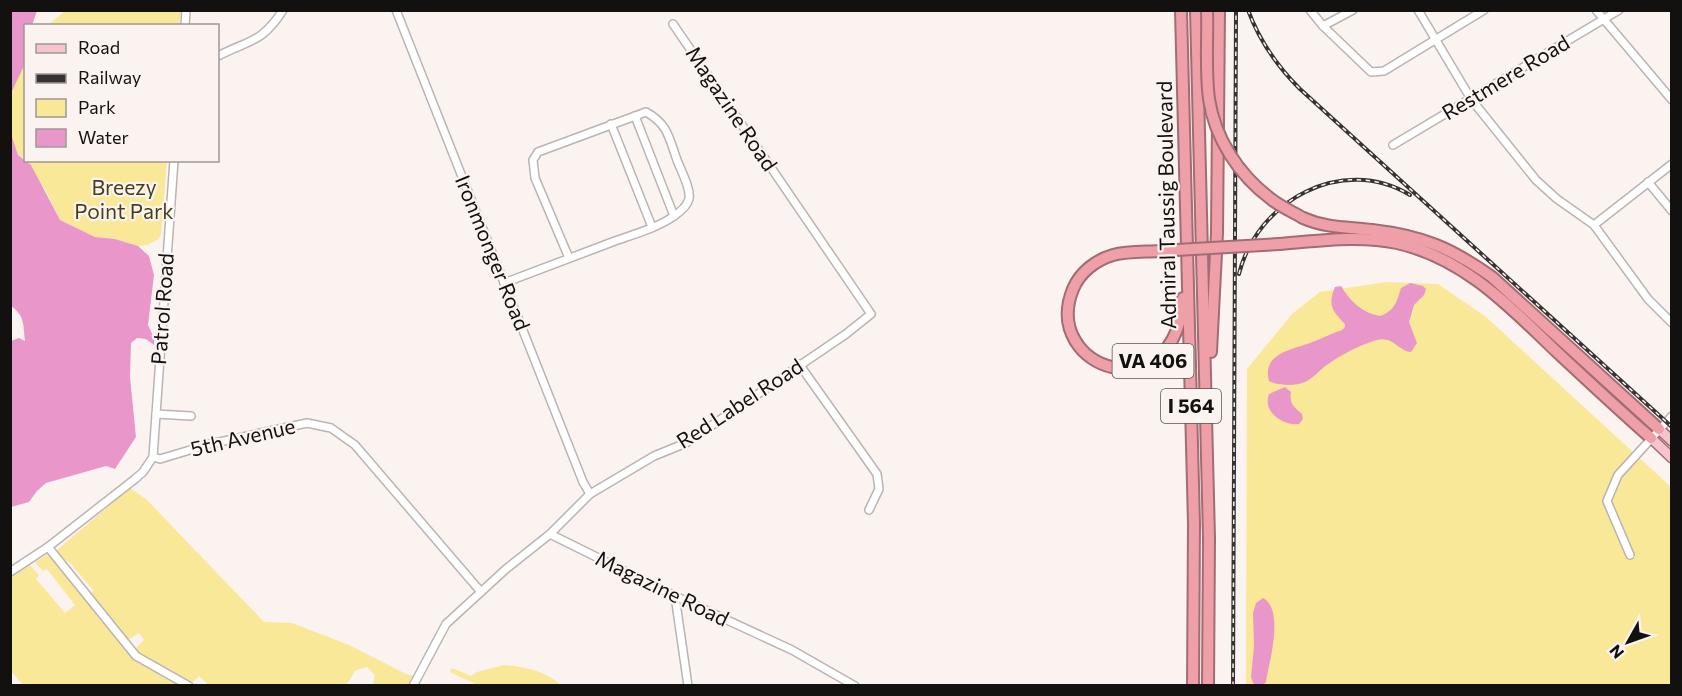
<svg xmlns="http://www.w3.org/2000/svg" width="1682" height="696" font-family="Commissioner,sans-serif">
  <style>
    .green { fill: #f8e898 }
    .water { fill: #e997ca }
    .lines { fill: none; stroke-linecap: round; stroke-linejoin: round }
    .minor-casing { stroke: #bbb4b2; stroke-width: 10 }
    .major-casing { stroke: #a16d73; stroke-width: 12 }
    .highway-casing { stroke: #a16d73; stroke-width: 14 }
    .minor { stroke: #fff; stroke-width: 7 }
    .major { stroke: #f5c5cb; stroke-width: 9 }
    .highway { stroke: #ee9fa8; stroke-width: 10 }
    .rail-casing { stroke: #373333; stroke-width: 4 }
    .rail { stroke: #faf3f0; stroke-width: 1.5; stroke-dasharray: 4.5; stroke-linecap: butt }
    .highway-bridge-casing { stroke: #a16d73; stroke-width: 14; stroke-linecap: butt }
    .highway-bridge { stroke: #ee9fa8; stroke-width: 10 }
    .labels { text-anchor: middle; stroke-width: 4.5; stroke-linejoin: round; paint-order: stroke }
    .shield { fill: #faf3f0; stroke: #585453; stroke-width: 1.5 }
    .shield-label { font-size: 20px; font-weight: bold; fill: #131010 }
    .street-label { font-size: 21px; fill: #131010; stroke: #faf3f0 }
    .park-label { font-size: 21px; fill: #473f18; stroke: #faf3f0 }
  </style>
  <rect width="100%" height="100%" fill="#faf3f0"/>
  <g class="green">
    <path d="M65,11V10L181,11L179,25H48Z"/>
    <path d="M25,64L26,160L18,155L11,134L10,93Z"/>
    <path d="M26,161H167L161,235L157,240L147,245L138,246L115,239L95,237L60,220L47,193Z"/>
    <path d="M1387,282L1438,284L1486,317L1671,487V685L1246,686L1247,369L1292,314L1320,292Z"/>
    <path d="M130,488L147,500L264,622L292,623L349,645L406,674L414,676L409,686L373,685L375,675L367,667L356,670L346,685H205L207,683L199,676L193,682L185,681L139,654L136,648L144,640L139,633L128,640L124,637L92,597L91,595L93,590L71,564L60,556L57,550Z"/>
    <path d="M47,555L54,559L131,656L182,685H23L11,671L10,577L30,565L39,575L36,579L65,613L75,605L47,569L43,571L35,562Z"/>
    <path d="M504,665C526,667 544,670 561,685H477L450,672L452,668L471,676L477,672Z"/>
  </g>
  <g class="water">
    <path d="M11,10L37,11L32,25L26,26L25,64L11,93Z"/>
    <path d="M11,134L18,155L31,165L60,220L95,237L115,239L138,246L149,256L154,275L148,325L154,338V345L146,339L137,338L131,343L130,377L136,437L115,469L106,466L46,483L37,491L29,502L11,507V341L19,338L25,341C23,324 25,316 11,306Z"/>
    <path d="M1410,283L1423,286L1426,289L1424,295L1414,305L1409,322L1417,343L1411,352C1398,351 1393,336 1377,340C1359,345 1339,356 1324,367C1318,372 1312,379 1305,382C1296,386 1277,386 1269,381C1262,355 1289,350 1307,344C1319,340 1330,334 1342,330L1345,327V324C1333,311 1327,306 1335,287L1341,286C1350,301 1362,313 1380,316C1395,311 1397,301 1401,288Z"/>
    <path d="M1285,387L1291,392C1289,404 1294,407 1302,414L1303,419L1299,424C1283,426 1262,412 1269,394Z"/>
    <path d="M1263,598C1285,610 1269,662 1266,682L1264,684L1257,685L1253,683L1251,677L1254,646L1253,613L1256,603Z"/>
  </g>
  <g class="lines">
    <g class="minor-casing">
      <g id="minor">
        <path d="M396,10L583,482L590,494"/>
        <path d="M1310,10L1323,26L1371,72L1384,71L1484,10"/>
        <path d="M1418,10L1471,99L1536,180L1557,199L1594,225L1648,299L1672,323"/>
        <path d="M1596,10L1672,100"/>
        <path d="M185,26L186,10"/>
        <path d="M1323,26L1353,10"/>
        <path d="M218,56C249,40 262,43 283,10"/>
        <path d="M635,116L674,216"/>
        <path d="M611,124L652,227"/>
        <path d="M1393,145L1619,10"/>
        <path d="M1648,182L1672,211"/>
        <path d="M1594,225L1672,164"/>
        <path d="M504,283C541,269 578,255 615,241C635,234 657,228 674,216C680,212 687,206 689,199C691,188 681,171 677,160C669,138 668,124 646,112L538,152L533,160L535,178L569,258"/>
        <path d="M799,364L877,474L879,489L869,510"/>
        <path d="M156,414L191,416"/>
        <path d="M153,457L160,459L210,444L307,423L331,428L355,445L481,592"/>
        <path d="M550,534L675,596L792,650L855,686"/>
        <path d="M48,547L136,656L189,686"/>
        <path d="M1630,555L1607,501L1618,475L1672,416"/>
        <path d="M10,572L48,547L135,479L143,472L153,457L174,160"/>
        <path d="M675,596L688,686"/>
        <path d="M413,686L446,624L506,569L550,534L590,494L654,456L686,443L846,334L871,314L673,24"/>
      </g>
    </g>
    <g class="major-casing">
      <g id="major">
        <path d="M1659,429L1672,441"/>
        <path d="M1651,438L1672,458"/>
      </g>
    </g>
    <g class="highway-casing">
      <g id="highway">
        <path d="M1181,10L1194,524L1193,686"/>
        <path d="M1196,10L1209,538L1208,686"/>
        <path d="M1303,218C1326,228 1348,227 1372,230C1423,236 1451,248 1492,277L1659,429"/>
        <path d="M1279,244C1318,241 1359,235 1397,243C1464,258 1509,306 1557,352C1588,381 1619,410 1651,438"/>
        <path d="M1159,251C1144,252 1128,251 1113,255C1096,260 1080,272 1073,289C1040,370 1176,414 1183,298"/>
        <path d="M1211,352L1217,233L1219,10"/>
      </g>
    </g>
    <use href="#minor" class="minor"/>
    <use href="#major" class="major"/>
    <use href="#highway" class="highway"/>
    <g class="rail-casing">
      <g id="rail">
        <path d="M1248,10C1259,40 1278,67 1300,89L1672,427"/>
        <path d="M1239,274C1257,201 1342,154 1410,195"/>
        <path d="M1233,686L1236,10"/>
      </g>
    </g>
    <use href="#rail" class="rail"/>
    <g class="highway-bridge-casing">
      <g id="highway-bridge">
        <path d="M1207,10C1208,40 1205,70 1209,99C1215,139 1239,175 1271,199C1281,207 1293,212 1303,218"/>
        <path d="M1159,251L1279,244"/>
      </g>
    </g>
    <use href="#highway-bridge" class="highway-bridge"/>
  </g>
  <g class="labels">
    <g class="shield">
      <rect x="1112.5" y="344" width="81" height="34" rx="4.5"/>
      <rect x="1161" y="389" width="60" height="34" rx="4.5"/>
    </g>
    <g class="shield-label">
      <text x="1153" y="368">VA 406</text>
      <text x="1191" y="413">I 564</text>
    </g>
    <g class="street-label">
      <text transform="translate(1506 78) rotate(-31)" y="7">Restmere Road</text>
      <text transform="translate(731 109) rotate(56)" y="7">Magazine Road</text>
      <text transform="translate(1167 205) rotate(-91)" y="7">Admiral Taussig Boulevard</text>
      <text transform="translate(492 253) rotate(68)" y="7">Ironmonger Road</text>
      <text transform="translate(163 309) rotate(-86)" y="7">Patrol Road</text>
      <text transform="translate(740 404) rotate(-33)" y="7">Red Label Road</text>
      <text transform="translate(243 438) rotate(-13)" y="7">5th Avenue</text>
      <text transform="translate(662 589) rotate(26)" y="7">Magazine Road</text>
    </g>
    <g class="park-label">
      <text x="124" y="195">Breezy<tspan x="124" dy="24">Point Park</tspan></text>
    </g>
  </g>
  <rect width="1682" height="696" fill="none" stroke="#131010" stroke-width="24"/>
  <rect x="24" y="24" width="195" height="138" fill="#faf3f0" stroke="#9e9896" stroke-width="1.5"/>
  <rect x="36" y="44" width="30" height="9" fill="#f5c5cb" stroke="#9e9896" stroke-width="1.5"/>
  <text x="78" y="54" font-size="18" fill="#131010">Road</text>
  <rect x="36" y="74" width="30" height="9" fill="#373333" stroke="#9e9896" stroke-width="1.5"/>
  <text x="78" y="84" font-size="18" fill="#131010">Railway</text>
  <rect x="36" y="99" width="30" height="18" fill="#f8e898" stroke="#9e9896" stroke-width="1.5"/>
  <text x="78" y="114" font-size="18" fill="#131010">Park</text>
  <rect x="36" y="129" width="30" height="18" fill="#e997ca" stroke="#9e9896" stroke-width="1.5"/>
  <text x="78" y="144" font-size="18" fill="#131010">Water</text>
  <g transform="translate(1628 642) rotate(230)" stroke="#faf3f0" stroke-width="4.5" paint-order="stroke">
  <path d="M0-4.5L10 22L0 15L-10 22Z" fill="#131010"/>
  <text y="-9" font-size="16" font-weight="bold" text-anchor="middle" fill="#131010">N</text>
  </g>
</svg>
